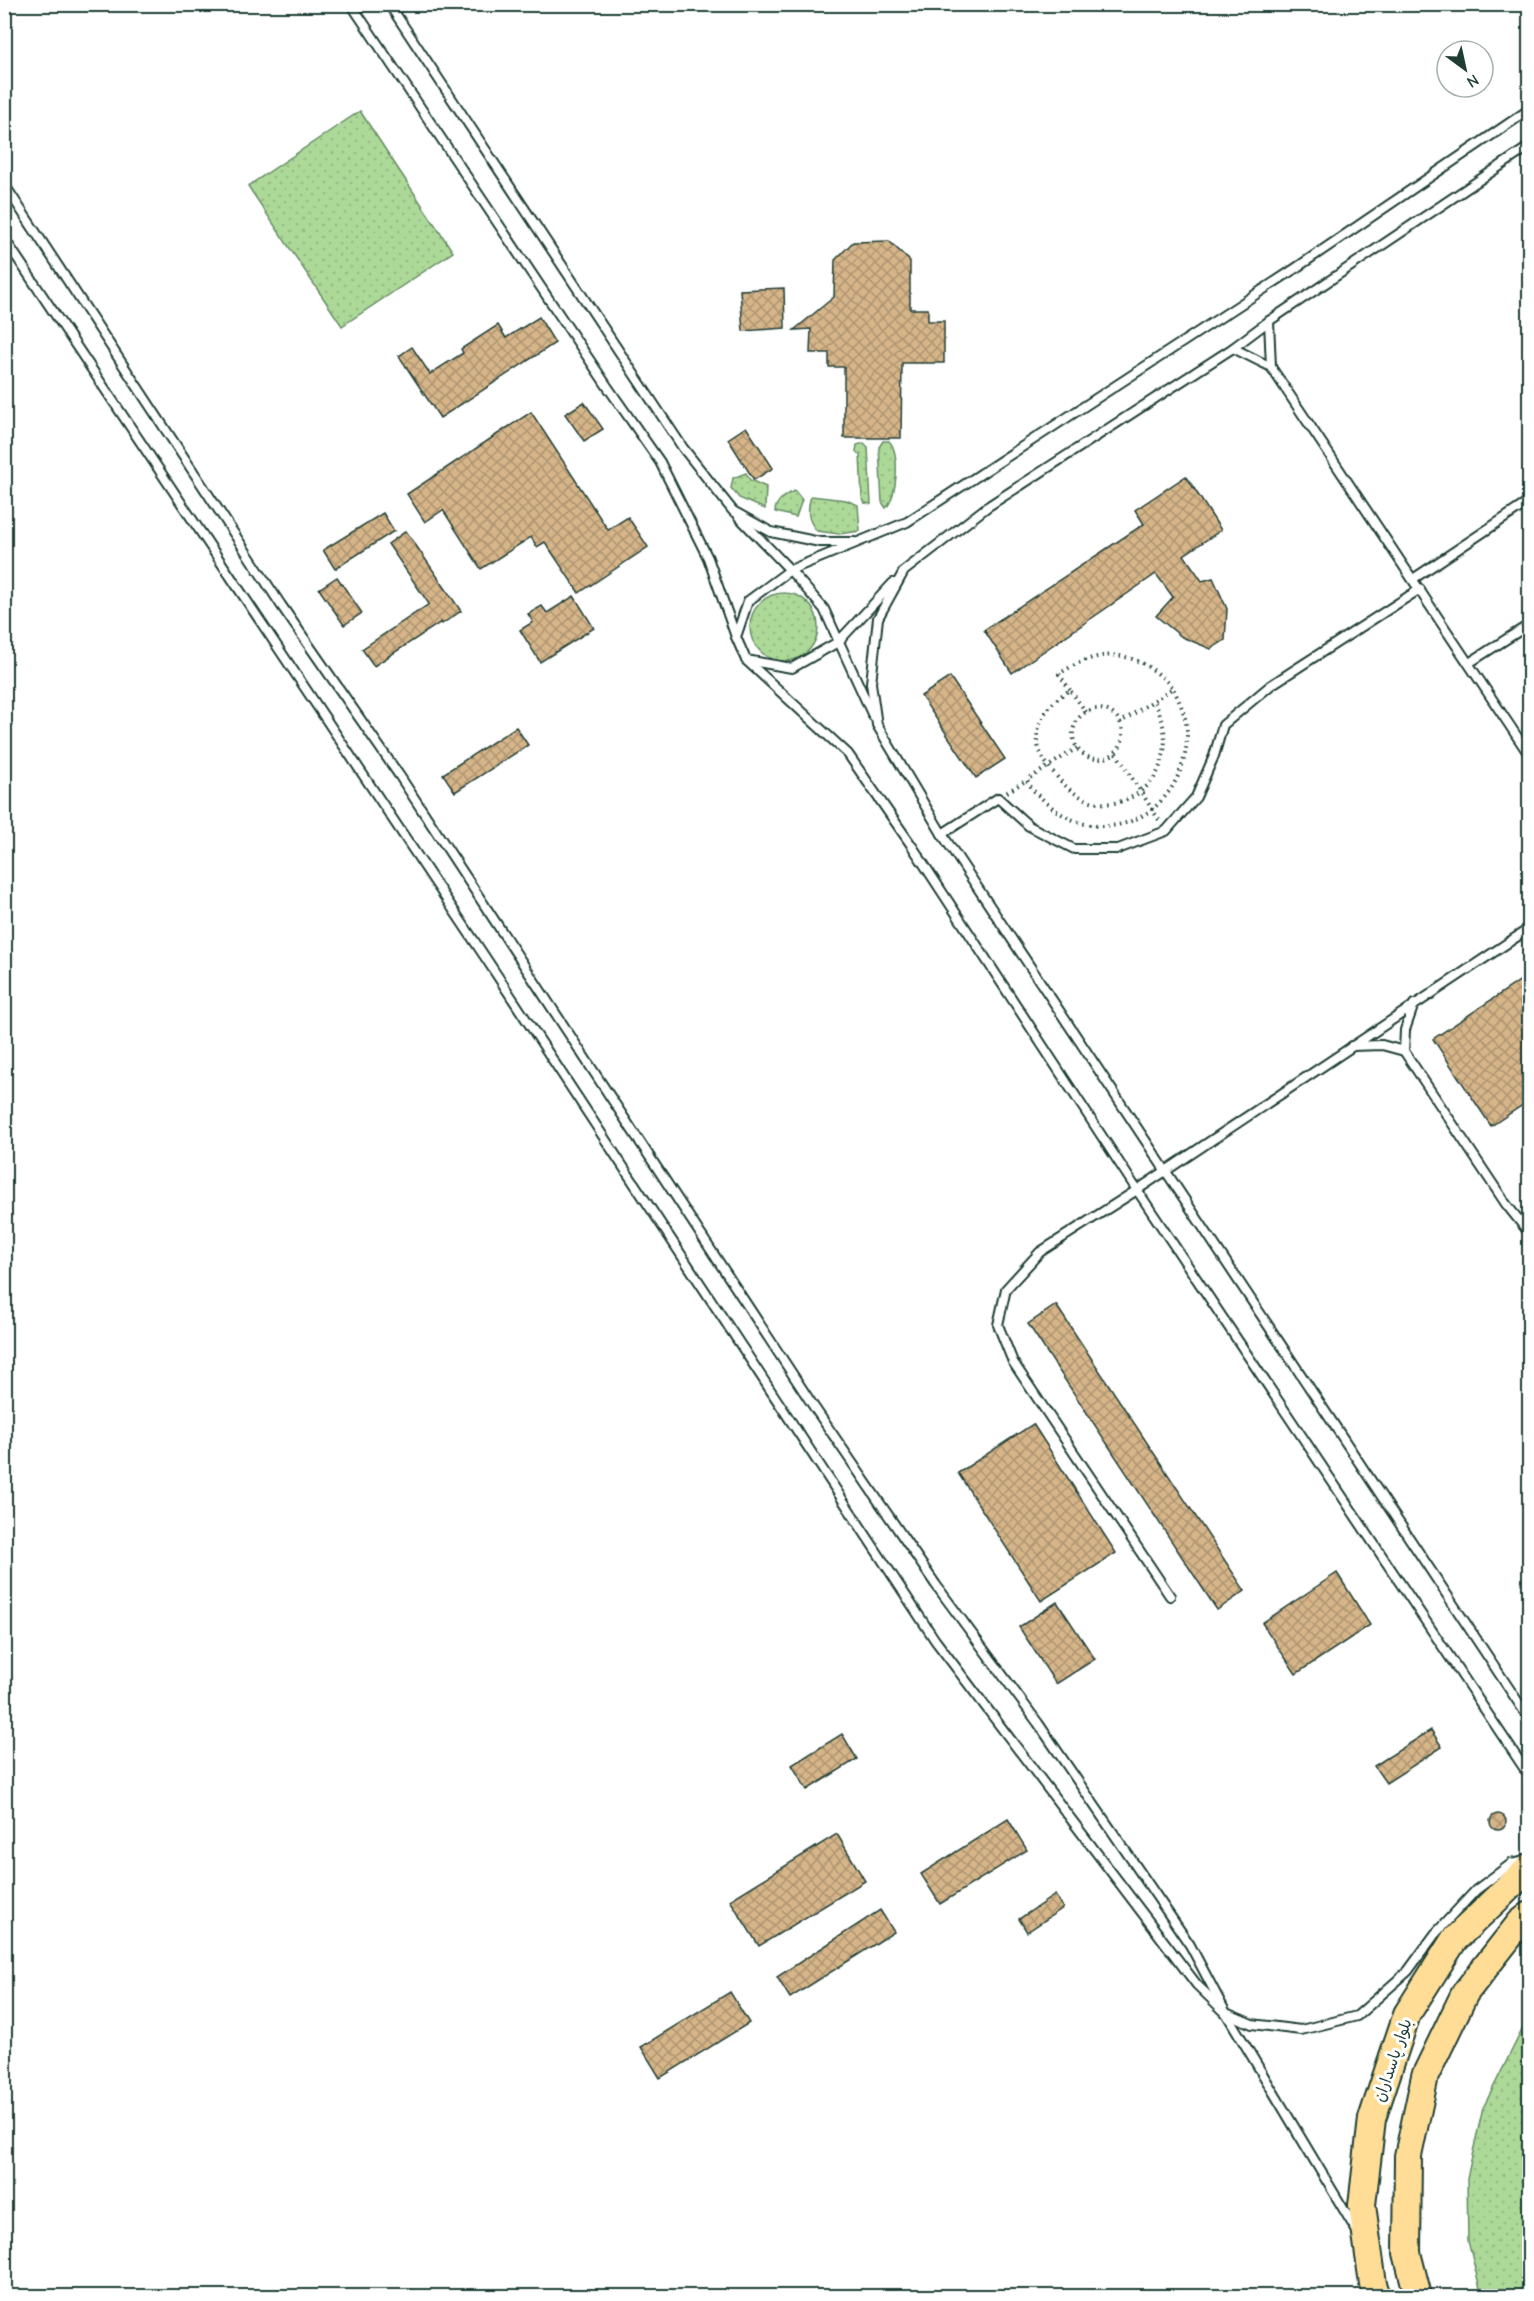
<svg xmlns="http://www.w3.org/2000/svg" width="1534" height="2301" font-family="'Comic Neue','Playpen Sans Arabic',sans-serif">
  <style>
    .grass { fill: url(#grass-dots); stroke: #668b66; stroke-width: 1.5 }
    .building { fill: url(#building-cross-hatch); stroke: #1f3d34; stroke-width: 1.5 }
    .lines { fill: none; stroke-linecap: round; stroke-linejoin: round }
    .service-casing { stroke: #1f3d34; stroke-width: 12 }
    .trunk-casing { stroke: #1f3d34; stroke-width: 30 }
    .path { stroke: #1f3d34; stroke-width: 4; stroke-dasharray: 1.5 4.5; stroke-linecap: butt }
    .service { stroke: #fff; stroke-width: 8 }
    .trunk { stroke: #ffdd96; stroke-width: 26 }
    .labels { text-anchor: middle; stroke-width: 6; stroke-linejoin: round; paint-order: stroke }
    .street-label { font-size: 16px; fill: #1f3d34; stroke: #fff }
  </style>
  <defs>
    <pattern id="grass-dots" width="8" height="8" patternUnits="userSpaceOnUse" patternTransform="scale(1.5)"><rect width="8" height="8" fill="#acd998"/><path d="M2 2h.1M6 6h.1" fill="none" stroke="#94bb84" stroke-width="1.8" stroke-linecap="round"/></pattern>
    <pattern id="building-cross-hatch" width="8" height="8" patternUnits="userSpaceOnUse" patternTransform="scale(1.5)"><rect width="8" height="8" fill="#d6b589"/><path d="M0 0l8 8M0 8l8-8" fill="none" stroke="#ad9471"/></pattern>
  </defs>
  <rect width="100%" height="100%" fill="#fff"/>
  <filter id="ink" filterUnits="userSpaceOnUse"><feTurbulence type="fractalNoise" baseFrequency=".0167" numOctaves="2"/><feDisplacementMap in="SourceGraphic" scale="12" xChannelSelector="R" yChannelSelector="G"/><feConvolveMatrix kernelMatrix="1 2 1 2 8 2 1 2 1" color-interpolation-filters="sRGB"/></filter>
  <g filter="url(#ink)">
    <g class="grass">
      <path d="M360,111L453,252L342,326L248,186Z"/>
      <path d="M883,441H889C901,452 897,498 886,508L882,502L879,447Z"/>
      <path d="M864,443L868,447L871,504L865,503L862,497L860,455L856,452L857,445Z"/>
      <path d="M746,473L750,480L766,487L765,509L739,498L731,488L733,478Z"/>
      <path d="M795,491L802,500L796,517L775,512C775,501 786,494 795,491Z"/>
      <path d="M811,496L846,500L858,505L860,531L839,534L817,531C807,520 807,510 811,496Z"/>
      <circle cx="784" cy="627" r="34"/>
      <path d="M1529,2016V2296H1482L1468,2241L1467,2178L1483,2108Z"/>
    </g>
    <g class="building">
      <path d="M889,241L910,261V309H928V321H944V363H902L901,438H844V367H829V353H810L811,329L794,330L834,297L835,260L853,242Z"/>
      <path d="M784,288L785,328L743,331L740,290Z"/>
      <path d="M539,317L555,343L440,418L399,356L412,347L430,374L463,353L461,349L498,325L506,338Z"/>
      <path d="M584,402L603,429L584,441L565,414Z"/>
      <path d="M531,412L608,530L628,517L648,547L579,593L545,542L537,547L531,537L481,569L443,510L425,522L407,494Z"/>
      <path d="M746,427L773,468L754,480L728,439Z"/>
      <path d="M1186,476L1221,530L1184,555L1202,581L1213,578L1227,609L1225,640L1211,649L1182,637L1156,616L1173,597L1156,574L1012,673L984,630L1144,524L1135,510Z"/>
      <path d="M383,513L394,531L335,569L323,550Z"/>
      <path d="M406,531L461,611L442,624L441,622L374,666L362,649L429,604L388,544Z"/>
      <path d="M337,577L362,613L344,625L319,589Z"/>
      <path d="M574,596L594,628L540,662L520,630L533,622L528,614L542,606L547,613Z"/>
      <path d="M950,677L1005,759L976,778L921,696Z"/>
      <path d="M516,727L528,745L455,792L443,774Z"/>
      <path d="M1530,974V1100L1491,1126L1433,1039Z"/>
      <path d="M1056,1305L1245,1591L1217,1610L1028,1324Z"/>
      <path d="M1033,1424L1116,1553L1041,1601L958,1473Z"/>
      <path d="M1337,1573L1370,1625L1296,1674L1262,1623Z"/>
      <path d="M1057,1602L1095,1659L1056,1684L1019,1627Z"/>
      <path d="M1431,1730L1442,1747L1386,1783L1374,1766Z"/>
      <path d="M842,1734L857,1759L807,1790L792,1765Z"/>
      <circle cx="1498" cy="1822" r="8"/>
      <path d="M1008,1819L1027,1850L940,1904L921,1874Z"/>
      <path d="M837,1834L865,1881L759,1946L730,1900Z"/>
      <path d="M1055,1895L1063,1908L1027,1932L1019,1919Z"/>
      <path d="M880,1910L894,1932L790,1998L777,1977Z"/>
      <path d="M730,1992L749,2023L660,2078L641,2047Z"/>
    </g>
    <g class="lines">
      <g class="service-casing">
        <g id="service">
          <path d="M351,4L607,386L660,462L708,558L736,637"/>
          <path d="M389,4L683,448L733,511L771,532L820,542H854"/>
          <path d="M1530,109L1296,268L907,522L790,570L748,601L736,637L746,660L848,754L912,846L1137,1190L1530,1777"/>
          <path d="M1530,146L1269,321L1271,367L1530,756"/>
          <path d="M4,184L281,605L399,775L814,1407L936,1585L1038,1723L1190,1945L1226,2013L1356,2230"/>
          <path d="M4,238L485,957L935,1640L1197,1985L1226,2013L1252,2024L1301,2030L1357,2016L1408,1971L1435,1934L1476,1890L1511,1864L1526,1861"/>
          <path d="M1233,348L1269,321"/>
          <path d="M739,517L790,570L824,609L873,716"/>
          <path d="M1413,579L1530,501"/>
          <path d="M1420,589L1271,685L1223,725L1214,756L1196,797L1166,831L1118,849H1074L1029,826L998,798L942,834L1530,1720"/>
          <path d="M746,660L792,668L838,642L893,583"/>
          <path d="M1469,663L1530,624"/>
          <path d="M942,834L877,725L871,683L878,618L904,571L987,507L1233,348L1271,367"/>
          <path d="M1414,1004L1405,1030L1404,1051L1506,1204L1530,1234"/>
          <path d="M1352,1046L1382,1045L1404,1051"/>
          <path d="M1170,1596L1013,1362L998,1325L1006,1289L1040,1252L1137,1190L1530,928"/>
        </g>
      </g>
      <g class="trunk-casing">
        <g id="trunk">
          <path d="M1377,2296L1373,2284L1362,2205L1372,2119L1407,2014L1454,1940L1530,1867"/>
          <path d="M1418,2296L1407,2253L1408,2156L1425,2076L1465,1993L1520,1923L1530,1915"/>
        </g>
      </g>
      <g class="path">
        <path d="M1070,690L1059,674C1103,645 1138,650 1173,688"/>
        <circle cx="1098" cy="734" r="25"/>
        <path d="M1086,712L1070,690C1048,702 1029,729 1041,754C1044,761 1049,767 1054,773C1074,800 1106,814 1137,794C1145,789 1154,780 1158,771C1169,746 1166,725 1154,701"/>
        <path d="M1077,748L1027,780C1032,791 1039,796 1048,804C1107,855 1185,812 1187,736C1188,719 1180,703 1173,688L1121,722"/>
        <path d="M1116,753L1159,820"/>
        <path d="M1007,792L1027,780"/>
      </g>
      <use href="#service" class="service"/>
      <use href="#trunk" class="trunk"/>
    </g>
  </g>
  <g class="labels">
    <g class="street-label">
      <text transform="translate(1392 2060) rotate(-71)" y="6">بلوار پاسداران</text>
    </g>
  </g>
  <rect width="1534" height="2301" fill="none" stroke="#fff" stroke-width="24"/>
  <rect x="12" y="12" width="1510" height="2277" fill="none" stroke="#1f3d34" stroke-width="2" filter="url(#ink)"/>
  <g transform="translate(1465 69) rotate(147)"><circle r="28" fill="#ffffff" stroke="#a5b1ae" stroke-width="1.5"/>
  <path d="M0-4.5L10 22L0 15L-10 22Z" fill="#1f3d34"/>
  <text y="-9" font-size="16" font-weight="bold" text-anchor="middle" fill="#1f3d34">N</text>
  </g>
</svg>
